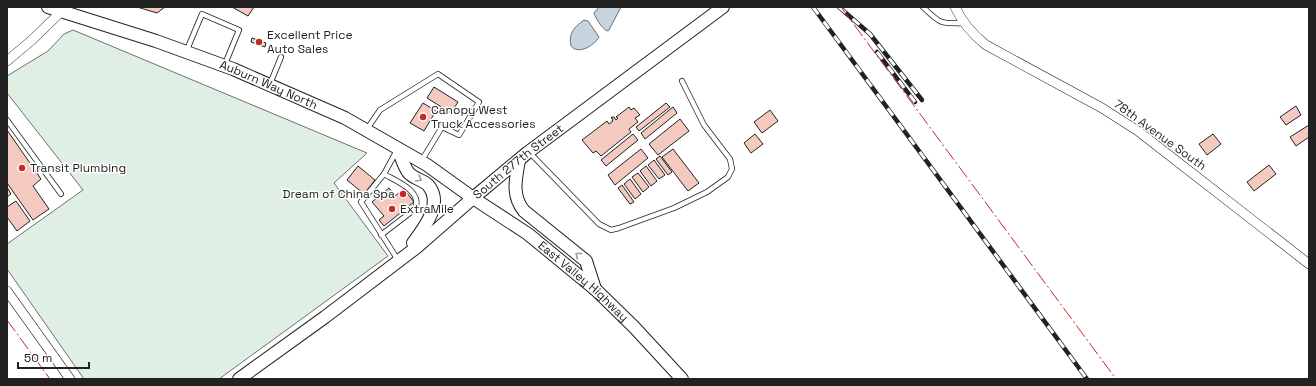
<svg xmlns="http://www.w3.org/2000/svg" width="1316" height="386" font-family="'Space Grotesk',sans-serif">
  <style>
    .green { fill: #e0efe3; stroke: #6f6f6f }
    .water { fill: #c7d3dd; stroke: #6f6f6f }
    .building { fill: #f3c9c0; stroke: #222 }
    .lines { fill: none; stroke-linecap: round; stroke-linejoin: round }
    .lane-casing { stroke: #222; stroke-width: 6 }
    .street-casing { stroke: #222; stroke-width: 10 }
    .secondary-casing { stroke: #222; stroke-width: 14 }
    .lane { stroke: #fff; stroke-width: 4.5 }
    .street { stroke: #fff; stroke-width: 9 }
    .secondary { stroke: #fff; stroke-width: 12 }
    .rail-casing { stroke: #222; stroke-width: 4.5 }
    .rail { stroke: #fff; stroke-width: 3; stroke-dasharray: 9; stroke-linecap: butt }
    .power { stroke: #c62828; stroke-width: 1; stroke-dasharray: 14 3 2 3; stroke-linecap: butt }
    .oneway { stroke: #9c9c9c }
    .poi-dot { fill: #c62828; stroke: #fff; stroke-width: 1.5 }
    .labels { text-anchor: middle; stroke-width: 3; stroke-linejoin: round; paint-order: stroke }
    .poi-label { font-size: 12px; fill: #222; stroke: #fff; text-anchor: start }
    .street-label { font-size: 12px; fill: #222; stroke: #fff }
  </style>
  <rect width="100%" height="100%" fill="#fff"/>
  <path class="green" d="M73,30L367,153L334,183L388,256L219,379H84L7,269V244L83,190L7,93V76L48,51L64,34Z"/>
  <g class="water">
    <path d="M599,7H621L609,30L607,31C601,27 596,19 594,13Z"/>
    <path d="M584,20L588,21L599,37C594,46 578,55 571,46C568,34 574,27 584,20Z"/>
  </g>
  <g class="building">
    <path d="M137,7H165L157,13Z"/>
    <path d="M232,7H254L248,16Z"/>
    <path d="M252,38L266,43L265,47L251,42Z"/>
    <path d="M434,87L458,102L451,113L427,98Z"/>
    <path d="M423,103L436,111L424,131L410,123Z"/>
    <path d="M666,103L670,107L639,131L636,127Z"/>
    <path d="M1296,106L1301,115L1286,125L1280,117Z"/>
    <path d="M629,107L631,110L634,108L640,115L635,118L638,122L629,129L631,132L601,156L596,151L593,153L582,140L607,121L609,124L613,121H612L613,119L611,118L612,117H614L616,120L618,118L616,117Z"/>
    <path d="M673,107L677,113L645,139L641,133Z"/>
    <path d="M770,110L778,121L762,133L754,122Z"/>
    <path d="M680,119L689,131L658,155L649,144Z"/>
    <path d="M1309,125V137L1296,146L1290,137Z"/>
    <path d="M7,130L41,179L33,186L49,209L33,220L7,183Z"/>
    <path d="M633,134L638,140L606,166L601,160Z"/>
    <path d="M755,134L763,144L751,153L744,143Z"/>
    <path d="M1213,134L1221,144L1207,155L1199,144Z"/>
    <path d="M641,149L648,158L615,185L608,175Z"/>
    <path d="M673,149L699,183L688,191L662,157Z"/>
    <path d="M660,156L672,172L668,175L656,159Z"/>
    <path d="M654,160L665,175L659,179L648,165Z"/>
    <path d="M1269,165L1276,174L1254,191L1247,182Z"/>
    <path d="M358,166L375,180L364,194L347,180Z"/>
    <path d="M646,166L657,181L651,186L640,171Z"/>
    <path d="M638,173L649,187L643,192L632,177Z"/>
    <path d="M630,179L641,194L635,199L624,184Z"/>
    <path d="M622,185L634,202L630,204L618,188Z"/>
    <path d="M7,187L11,194L7,197Z"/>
    <path d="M389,188L395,196L404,189L414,202L384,226L379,220L384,216L372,202Z"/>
    <path d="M16,201L30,221L17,231L7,217V207Z"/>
  </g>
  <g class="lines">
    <g class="lane-casing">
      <g id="lane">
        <path d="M923,7C940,24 941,24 965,23"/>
        <path d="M186,52L202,14L239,30L225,64"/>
        <path d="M270,84L281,57"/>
        <path d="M7,120L61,194"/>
        <path d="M367,129L380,110L438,74L479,102L459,135L442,127L422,160"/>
        <path d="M396,152L384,174L361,202L398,260"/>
        <path d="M530,153L599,224L611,230L619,228L674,208L707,192L728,177L732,169L730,159L704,125L682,81"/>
        <path d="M381,235L415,209C423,191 396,181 384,174"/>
      </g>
    </g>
    <g class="street-casing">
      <g id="street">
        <path d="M955,7C962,22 972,34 986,45L1102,108L1138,131L1309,264"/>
        <path d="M7,61L32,40L65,8"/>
        <path d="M7,291L70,379"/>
      </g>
    </g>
    <g class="secondary-casing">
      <g id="secondary">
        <path id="s1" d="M48,7L156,41L233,69L345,118L427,165L473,198L528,234L595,289L634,327L682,379"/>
        <path d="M398,149C401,156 403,165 408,172C412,178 423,180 428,185C444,203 424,228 413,243"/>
        <path d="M519,160C516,178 511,195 524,211L586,261L595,289"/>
        <path id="s2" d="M239,379L325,317L417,247L473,198L527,153L723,7"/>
      </g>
    </g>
    <use href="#lane" class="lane"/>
    <use href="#street" class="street"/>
    <use href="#secondary" class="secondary"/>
    <g class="rail-casing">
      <g id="rail">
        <path d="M813,7L1087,379"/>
        <path d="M839,7L870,34L922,100"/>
        <path d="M877,52L915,102"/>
      </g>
    </g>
    <use href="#rail" class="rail"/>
    <g class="power">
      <path d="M841,7L1116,379"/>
      <path d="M7,320L50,379"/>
    </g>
  </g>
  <defs><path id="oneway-chevron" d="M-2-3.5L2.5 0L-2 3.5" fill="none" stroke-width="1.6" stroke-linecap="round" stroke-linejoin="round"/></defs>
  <g class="oneway">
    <use href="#oneway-chevron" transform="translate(419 179) rotate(31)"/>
    <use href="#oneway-chevron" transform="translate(578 255) rotate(-141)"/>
  </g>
  <g class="poi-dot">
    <circle cx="259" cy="42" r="4"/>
    <circle cx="423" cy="117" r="4"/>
    <circle cx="22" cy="168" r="4"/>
    <circle cx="403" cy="194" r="4"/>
    <circle cx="392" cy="209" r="4"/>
  </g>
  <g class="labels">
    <g class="poi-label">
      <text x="267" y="39">Excellent Price<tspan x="267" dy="14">Auto Sales</tspan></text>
      <text x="431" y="114">Canopy West<tspan x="431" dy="14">Truck Accessories</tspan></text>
      <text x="30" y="172">Transit Plumbing</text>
      <text x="395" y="198" text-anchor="end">Dream of China Spa</text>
      <text x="400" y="213">ExtraMile</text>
    </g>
    <g class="street-label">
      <text dy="4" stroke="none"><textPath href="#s1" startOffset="234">Auburn Way North</textPath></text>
      <text transform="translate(1160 135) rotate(36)" y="4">78th Avenue South</text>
      <text dy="4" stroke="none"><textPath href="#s2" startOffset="354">South 277th Street</textPath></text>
      <text dy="4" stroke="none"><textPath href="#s1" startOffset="607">East Valley Highway</textPath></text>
    </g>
  </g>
  <rect width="1316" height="386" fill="none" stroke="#222222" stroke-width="16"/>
  <path d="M18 362v6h71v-6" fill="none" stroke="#222222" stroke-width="2"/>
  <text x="24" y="362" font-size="12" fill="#222222" stroke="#ffffff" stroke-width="3" paint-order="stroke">50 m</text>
</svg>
